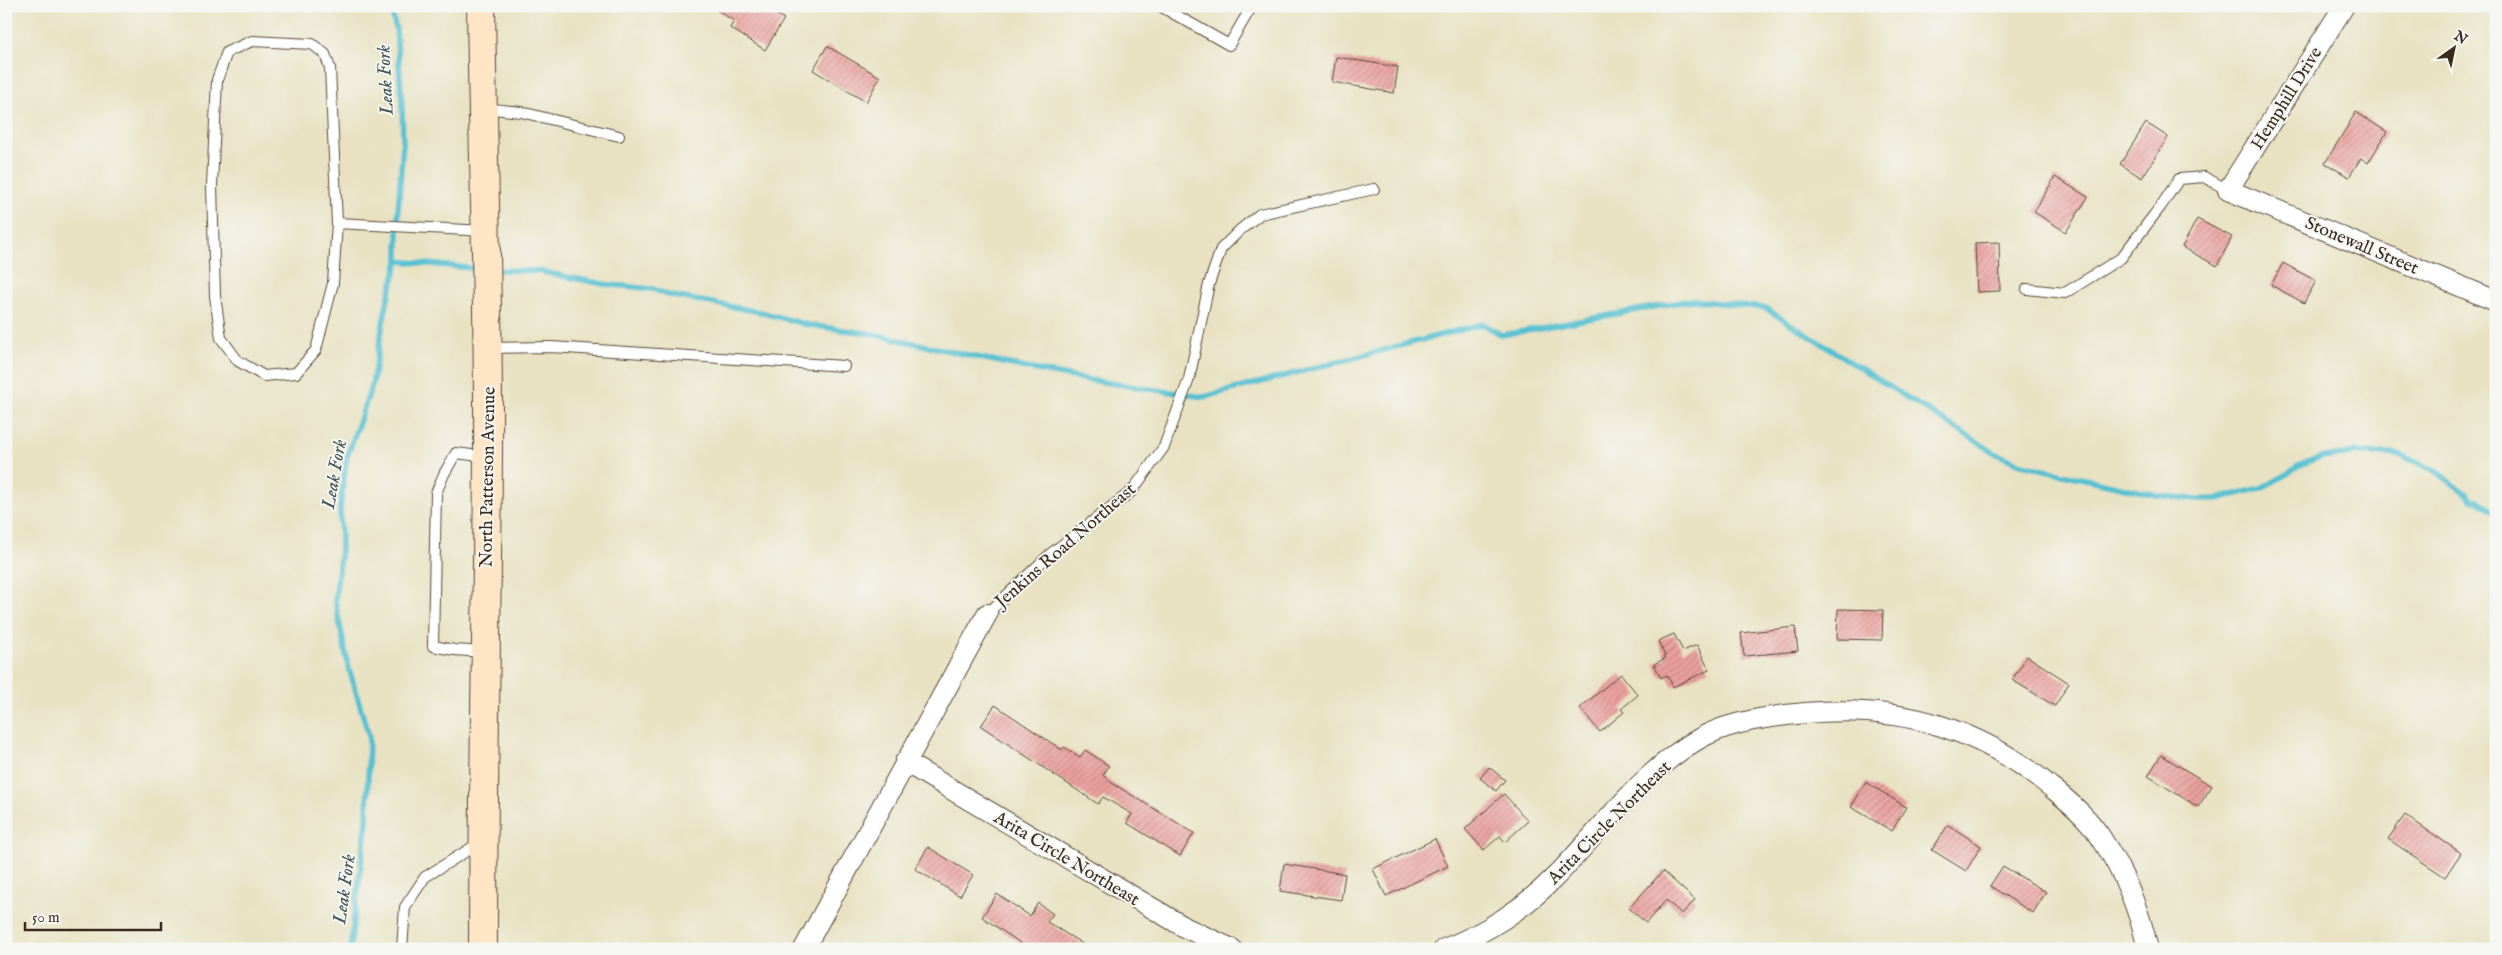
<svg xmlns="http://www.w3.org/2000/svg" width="2502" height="955" font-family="'IM FELL English',serif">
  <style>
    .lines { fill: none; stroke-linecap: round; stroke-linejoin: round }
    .stream { stroke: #55c0d0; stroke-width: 5.5 }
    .building { fill: url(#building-hatch) }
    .lane-casing { stroke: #554637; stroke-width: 12 }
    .street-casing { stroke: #554637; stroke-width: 22 }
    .secondary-casing { stroke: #554637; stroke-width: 30 }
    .lane { stroke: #fff; stroke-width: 10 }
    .street { stroke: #fff; stroke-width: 20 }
    .secondary { stroke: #fde5c5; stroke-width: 28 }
    .labels { text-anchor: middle; stroke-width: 4; stroke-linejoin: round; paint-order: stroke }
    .street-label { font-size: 18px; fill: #3b2a1e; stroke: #f6f6f2 }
    .water-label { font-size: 19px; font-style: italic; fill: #435753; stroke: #f6f6f2 }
  </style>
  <defs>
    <pattern id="building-hatch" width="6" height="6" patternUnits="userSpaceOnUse" patternTransform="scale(1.25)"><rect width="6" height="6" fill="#eba19e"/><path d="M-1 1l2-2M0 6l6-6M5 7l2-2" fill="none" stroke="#c08380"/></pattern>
  </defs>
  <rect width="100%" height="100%" fill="#f6f6f2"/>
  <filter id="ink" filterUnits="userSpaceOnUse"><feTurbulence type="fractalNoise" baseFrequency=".02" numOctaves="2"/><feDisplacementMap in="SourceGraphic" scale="10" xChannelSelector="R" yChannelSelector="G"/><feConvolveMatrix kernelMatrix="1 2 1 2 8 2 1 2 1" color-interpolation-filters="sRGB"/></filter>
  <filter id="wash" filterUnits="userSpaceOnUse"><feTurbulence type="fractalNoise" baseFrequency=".0096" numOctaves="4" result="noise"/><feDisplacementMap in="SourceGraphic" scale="20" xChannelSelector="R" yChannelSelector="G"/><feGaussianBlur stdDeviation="1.12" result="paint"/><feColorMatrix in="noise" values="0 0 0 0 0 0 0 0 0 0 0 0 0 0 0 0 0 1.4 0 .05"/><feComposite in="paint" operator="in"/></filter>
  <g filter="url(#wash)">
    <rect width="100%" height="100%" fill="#e8e2c2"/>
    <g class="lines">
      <g class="stream">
        <path d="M398,261L479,269"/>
        <path d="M493,270L538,271L603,284L653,289L668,295L760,312L808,325L873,334L1026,368L1089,380L1204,397L1483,324L1502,335L1692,300L1765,308L1995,453L2018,463L2045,470L2156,495L2192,499H2217L2261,488L2288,474L2298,466L2320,457L2345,455L2355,452L2401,455L2437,472L2468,495L2471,500L2478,501L2496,513"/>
        <path d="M350,949L367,821L369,736L348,665L335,600L341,548L340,508L347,457L372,385L386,307L398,261V211L403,143L402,102L396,29L390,6"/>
      </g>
    </g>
    <g id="blocks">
      <g class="building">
        <path d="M711,6H764L784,19L765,50L730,28L734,21Z"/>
        <path d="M827,46L880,77L866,102L813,70Z"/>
        <path d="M1336,57L1398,67L1394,93L1332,82Z"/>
        <path d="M2356,112L2387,132L2368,163L2361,158L2349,177L2325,163Z"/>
        <path d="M2146,123L2168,137L2142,178L2120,164Z"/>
        <path d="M2055,177L2088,197L2066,232L2034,212Z"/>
        <path d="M2197,219L2232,237L2217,266L2182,247Z"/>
        <path d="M1999,242L2000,291L1977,292L1975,243Z"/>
        <path d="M2283,263L2316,281L2304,303L2271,285Z"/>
        <path d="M1838,609L1883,610L1882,640L1837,639Z"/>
        <path d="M1795,627L1798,651L1744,656L1741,633Z"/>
        <path d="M1674,634L1683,651L1697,645L1709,670L1673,687L1667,675L1661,678L1654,664L1666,658L1658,641Z"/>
        <path d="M2027,656L2069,683L2055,706L2012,680Z"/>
        <path d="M1621,674L1638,695L1621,709L1624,712L1600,732L1580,708Z"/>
        <path d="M995,705L1062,750L1064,747L1080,757L1085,750L1109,766L1103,775L1112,783L1194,833L1180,856L1127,823L1132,814L1103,797L1098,804L981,726Z"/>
        <path d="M2161,755L2212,786L2198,807L2148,776Z"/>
        <path d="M1489,767L1505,780L1496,791L1480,778Z"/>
        <path d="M1866,782L1906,807L1892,831L1851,807Z"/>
        <path d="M1504,794L1528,821L1505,842L1500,836L1484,850L1465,829Z"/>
        <path d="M2405,815L2461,853L2445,877L2388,839Z"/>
        <path d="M1948,825L1981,846L1966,871L1932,850Z"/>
        <path d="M1435,839L1448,866L1386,896L1373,869Z"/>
        <path d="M928,847L973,875L960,896L915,869Z"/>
        <path d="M1284,864L1345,874L1341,900L1280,891Z"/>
        <path d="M2003,866L2046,892L2033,913L1990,886Z"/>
        <path d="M1663,871L1695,900L1682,914L1666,900L1646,923L1629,908Z"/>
        <path d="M997,894L1030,916L1038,903L1053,914L1047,922L1091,949H1029L982,917Z"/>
      </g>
    </g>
  </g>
  <g filter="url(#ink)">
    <use href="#blocks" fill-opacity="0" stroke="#554637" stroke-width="1"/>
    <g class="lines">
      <g class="lane-casing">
        <g id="lane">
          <path d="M1160,6L1229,45L1252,6"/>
          <path d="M484,108L521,112L619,136"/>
          <path d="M337,223L333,283L316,350L296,373L264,376L238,361L221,338L215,296L212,185L217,80L227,52L252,41L312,44L325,54L330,68L337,223L485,231"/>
          <path d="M2027,289L2065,293L2121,258L2161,206L2179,179L2204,177L2228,190"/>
          <path d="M489,348L551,347L844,366"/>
          <path d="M987,614L1049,555L1132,491L1164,447L1189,379L1209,284L1221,249L1240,230L1260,214L1374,189"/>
          <path d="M484,652L454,650L433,646L436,493L444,474L456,453L487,457"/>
          <path d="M402,949L405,907L425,877L481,842"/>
        </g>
      </g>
      <g class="street-casing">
        <g id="street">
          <path d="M2344,6L2228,190L2496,301"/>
          <path d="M905,762L1186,928L1232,949"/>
          <path d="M804,949L987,614"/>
          <path d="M1444,949C1485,934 1526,907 1557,875C1603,828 1644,768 1704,736C1733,721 1774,716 1805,713C1902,704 1983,729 2057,792C2074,806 2091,821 2103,841C2125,874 2139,910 2148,949"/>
        </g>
      </g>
      <g class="secondary-casing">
        <path id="secondary" d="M481,6C483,156 489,306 488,456C487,620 483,785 483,949"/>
      </g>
      <use href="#lane" class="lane"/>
      <use href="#street" class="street"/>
      <use href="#secondary" class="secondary"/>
    </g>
  </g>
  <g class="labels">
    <g class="street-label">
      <text transform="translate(2286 98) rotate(-58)" y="6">Hemphill Drive</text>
      <text transform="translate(2362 245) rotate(23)" y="6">Stonewall Street</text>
      <text transform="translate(487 477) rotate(-89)" y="6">North Patterson Avenue</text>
      <text transform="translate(1065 545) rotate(-41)" y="6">Jenkins Road Northeast</text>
      <text transform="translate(1609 822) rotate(-45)" y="6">Arita Circle Northeast</text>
      <text transform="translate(1067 858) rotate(31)" y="6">Arita Circle Northeast</text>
    </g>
    <g class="water-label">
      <text transform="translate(384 80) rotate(-93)" y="7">Leak Fork</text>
      <text transform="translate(333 474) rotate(-80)" y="7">Leak Fork</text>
      <text transform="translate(343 889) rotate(-82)" y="7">Leak Fork</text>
    </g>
  </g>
  <rect width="2502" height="955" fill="none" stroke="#f6f6f2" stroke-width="25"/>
  <g transform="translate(2454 48) rotate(33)" stroke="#f6f6f2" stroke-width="4" paint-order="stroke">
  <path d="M0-4L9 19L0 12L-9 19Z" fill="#3b2a1e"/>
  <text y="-8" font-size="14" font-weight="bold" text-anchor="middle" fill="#3b2a1e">N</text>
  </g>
  <path d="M25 922v8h136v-8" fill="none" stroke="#3b2a1e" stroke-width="2.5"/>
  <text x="32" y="922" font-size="15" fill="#3b2a1e" stroke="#f6f6f2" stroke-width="4" paint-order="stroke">50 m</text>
</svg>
